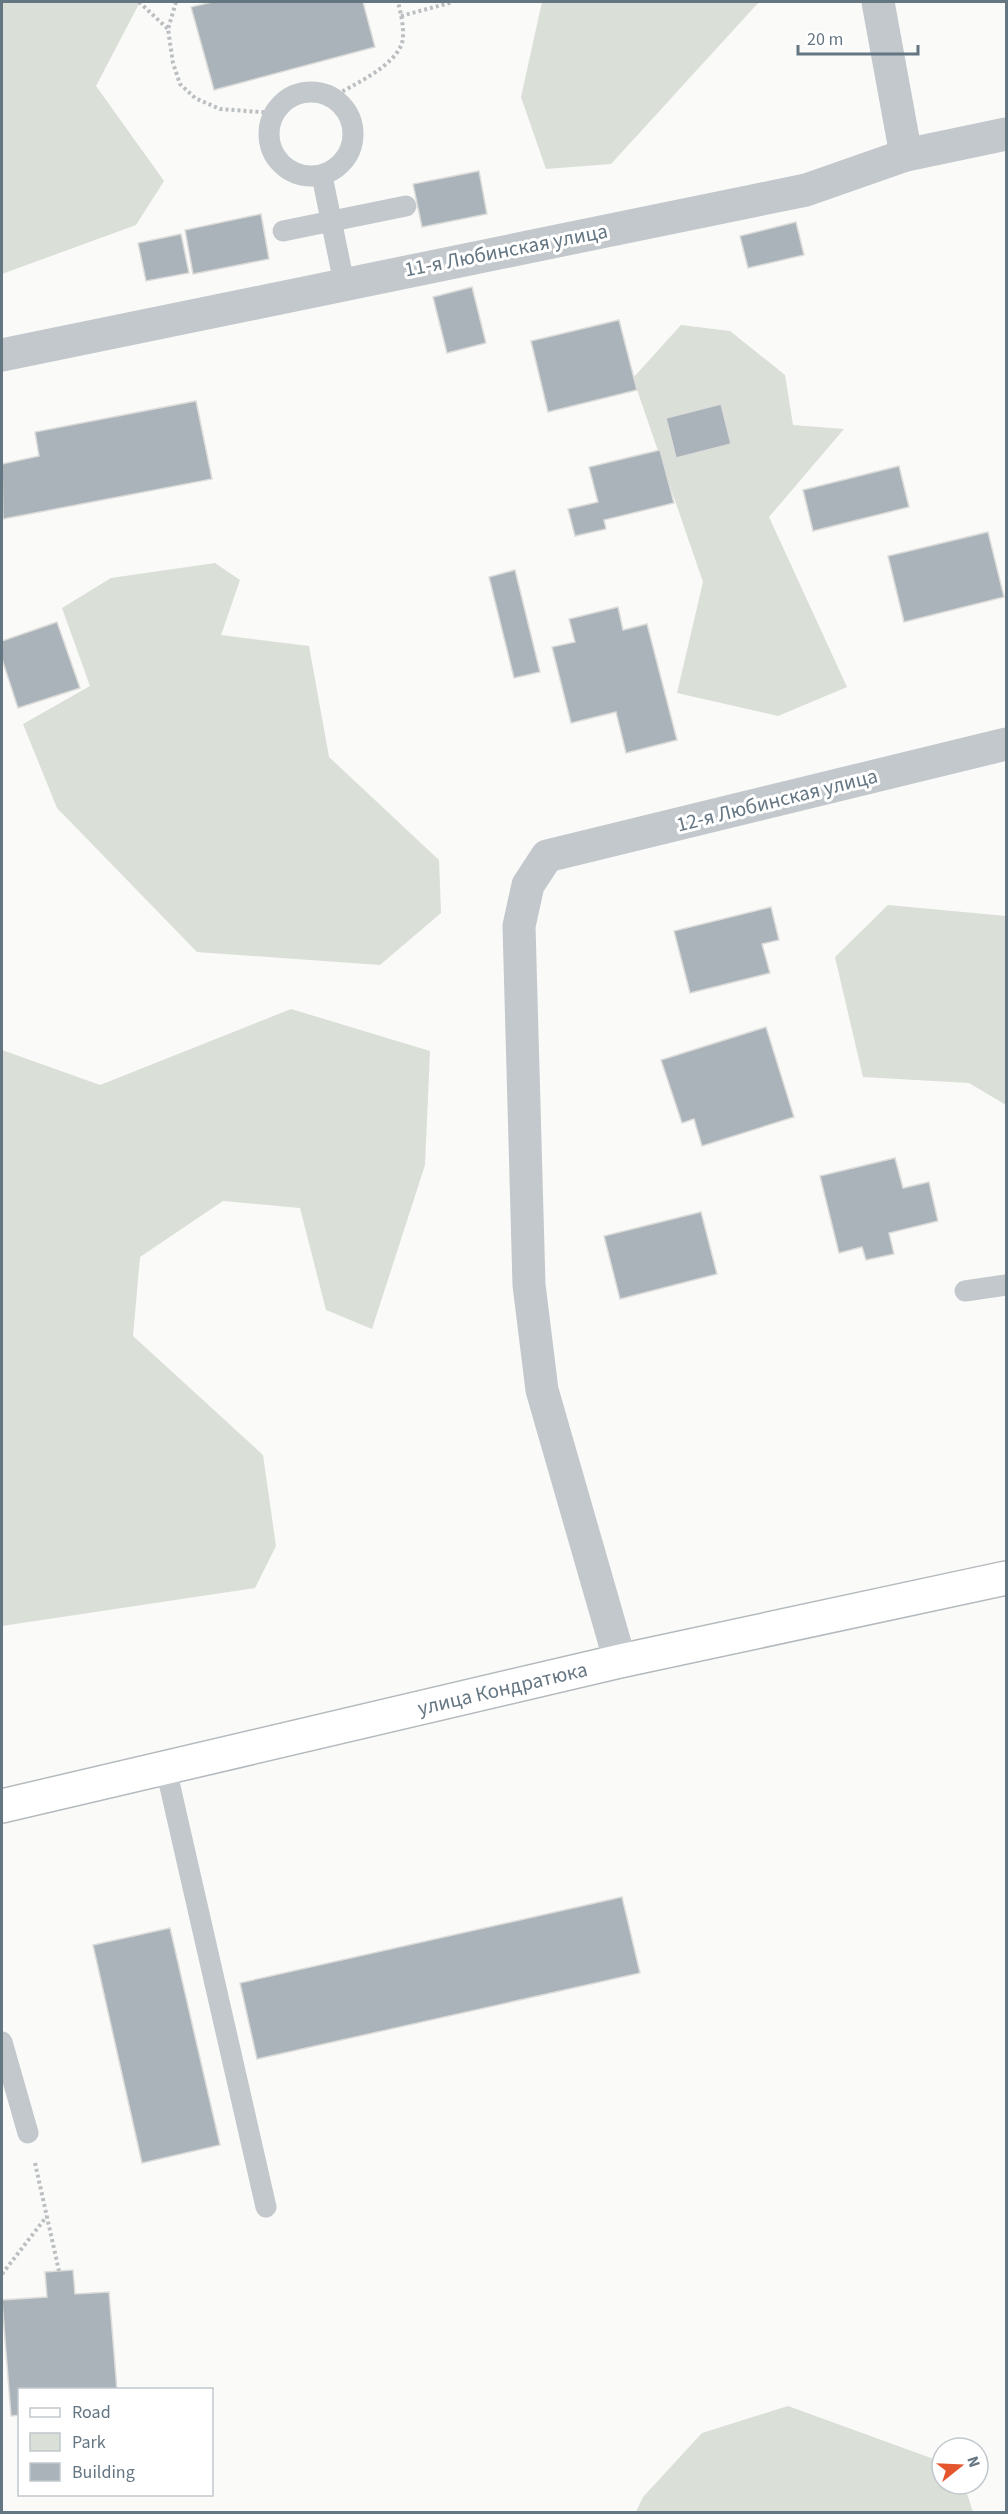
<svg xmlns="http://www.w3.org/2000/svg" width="1008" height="2514" font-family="'Source Sans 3',sans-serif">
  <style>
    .green { fill: #dadfd7 }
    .building { fill: #aab3b9; stroke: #dcdcda; stroke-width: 1.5 }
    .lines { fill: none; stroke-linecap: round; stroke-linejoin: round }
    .primary-casing { stroke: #b5babe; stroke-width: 36 }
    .path { stroke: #bbbfc2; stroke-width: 4; stroke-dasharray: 3 3; stroke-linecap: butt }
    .lane { stroke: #c3c8cc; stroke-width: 21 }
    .street { stroke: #c3c8cc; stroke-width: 33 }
    .primary { stroke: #fff; stroke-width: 33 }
    .labels { text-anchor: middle; stroke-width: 6; stroke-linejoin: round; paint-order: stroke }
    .street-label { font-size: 21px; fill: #657683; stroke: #fff }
  </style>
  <rect width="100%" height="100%" fill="#fafaf8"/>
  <g class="green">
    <path d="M2,2H140L96,86L164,181L136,225L2,274Z"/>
    <path d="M542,2H759L611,164L546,169L521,97Z"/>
    <path d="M681,325L730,331L785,375L793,425L844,429L769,517L847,687L778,716L677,693L703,582L633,378Z"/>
    <path d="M215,563L240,580L221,635L309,646L329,757L439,860L441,913L380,965L197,952L57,808L23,724L90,686L62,608L111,578Z"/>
    <path d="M888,905L1006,916V1105L969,1083L863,1077L835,957Z"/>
    <path d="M291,1009L430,1051L425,1165L372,1329L326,1310L300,1208L223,1201L140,1257L133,1336L263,1455L276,1546L255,1588L2,1626V1050L100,1085Z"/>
    <path d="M788,2406L942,2462V2484H964L973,2512H636L643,2497L702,2433Z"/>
  </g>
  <g class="building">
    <path d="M212,2H363L375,47L214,90L191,7Z"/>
    <path d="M479,171L487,214L422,227L413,184Z"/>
    <path d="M261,214L269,259L193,274L185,230Z"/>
    <path d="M796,222L804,255L748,268L740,236Z"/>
    <path d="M181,234L189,273L146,281L138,243Z"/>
    <path d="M472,287L486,343L447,353L433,297Z"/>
    <path d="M619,320L637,390L548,412L531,341Z"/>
    <path d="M196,401L212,479L3,519L2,464L39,456L35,432Z"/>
    <path d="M721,404L731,444L676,458L666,418Z"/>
    <path d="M660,450L674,503L604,520L606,529L575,536L568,509L598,502L589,467Z"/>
    <path d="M899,466L909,507L813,531L803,490Z"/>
    <path d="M988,532L1004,597L904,622L888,556Z"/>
    <path d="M515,570L540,672L514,678L489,577Z"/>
    <path d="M618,607L623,630L647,624L677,740L626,753L616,712L571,723L552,647L575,642L569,619Z"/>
    <path d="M57,622L80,688L18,708L2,659V641Z"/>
    <path d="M771,907L779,940L762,944L770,973L690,993L674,931Z"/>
    <path d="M766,1027L794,1117L702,1146L694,1119L682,1123L661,1060Z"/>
    <path d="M895,1158L903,1188L929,1182L938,1221L889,1233L894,1254L866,1260L862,1247L839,1253L820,1176Z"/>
    <path d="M701,1212L717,1274L620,1299L604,1236Z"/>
    <path d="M622,1897L640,1973L257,2059L240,1983Z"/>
    <path d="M170,1928L220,2145L142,2163L93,1945Z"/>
    <path d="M73,2270L75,2294L109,2292L117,2390H20V2415L11,2416L2,2300L47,2297L45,2272Z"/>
  </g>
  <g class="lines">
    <g class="primary-casing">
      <g id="primary">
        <path id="s1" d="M2,1806L620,1661L1006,1578"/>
      </g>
    </g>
    <g class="path">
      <path d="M139,2L168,29"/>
      <path d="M176,2L168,29L173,63L180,84L195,98L220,109L274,113"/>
      <path d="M401,16L453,2"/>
      <path d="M332,97C353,85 394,67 402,43C405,31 401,14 398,2"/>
      <path d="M35,2163L59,2271"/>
      <path d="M2,2274L47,2216"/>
    </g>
    <g class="lane">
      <circle cx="311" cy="134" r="42"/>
      <path d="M322,176L344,283"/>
      <path d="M283,231L406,206"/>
      <path d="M965,1291L1006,1285"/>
      <path d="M166,1769L266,2207"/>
      <path d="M2,2042L28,2133"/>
    </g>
    <g class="street">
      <path d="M878,2L906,155"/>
      <path d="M2,355L806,190L906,155L1006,134"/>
      <path d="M620,1661L542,1390L529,1285L519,926L528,885L547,856L1006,744"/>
    </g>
    <use href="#primary" class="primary"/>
  </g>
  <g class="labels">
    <g class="street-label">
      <text transform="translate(506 250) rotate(-11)" y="7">11-я Любинская улица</text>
      <text transform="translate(777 800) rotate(-14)" y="7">12-я Любинская улица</text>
      <text dy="7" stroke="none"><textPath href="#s1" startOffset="514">улица Кондратюка</textPath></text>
    </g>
  </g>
  <rect width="1008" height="2514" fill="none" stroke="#657683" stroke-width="6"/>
  <rect x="18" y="2388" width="195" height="108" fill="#ffffff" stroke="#c1c8cd" stroke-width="1.5"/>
  <rect x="30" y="2408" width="30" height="9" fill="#ffffff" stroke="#c1c8cd" stroke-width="1.5"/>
  <text x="72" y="2418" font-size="18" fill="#657683">Road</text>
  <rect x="30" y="2433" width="30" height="18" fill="#dadfd7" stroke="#c1c8cd" stroke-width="1.5"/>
  <text x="72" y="2448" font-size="18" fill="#657683">Park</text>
  <rect x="30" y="2463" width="30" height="18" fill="#aab3b9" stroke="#c1c8cd" stroke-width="1.5"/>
  <text x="72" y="2478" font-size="18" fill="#657683">Building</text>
  <g transform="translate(960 2466) rotate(72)"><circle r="28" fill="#ffffff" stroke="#c1c8cd" stroke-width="1.5"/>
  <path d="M0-4.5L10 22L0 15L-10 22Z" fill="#e4572e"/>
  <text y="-9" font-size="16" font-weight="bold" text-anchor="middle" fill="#657683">N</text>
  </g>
  <path d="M798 45v9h120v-9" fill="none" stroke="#657683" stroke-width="3"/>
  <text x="807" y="45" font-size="18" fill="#657683" stroke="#ffffff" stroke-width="4.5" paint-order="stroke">20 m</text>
</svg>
